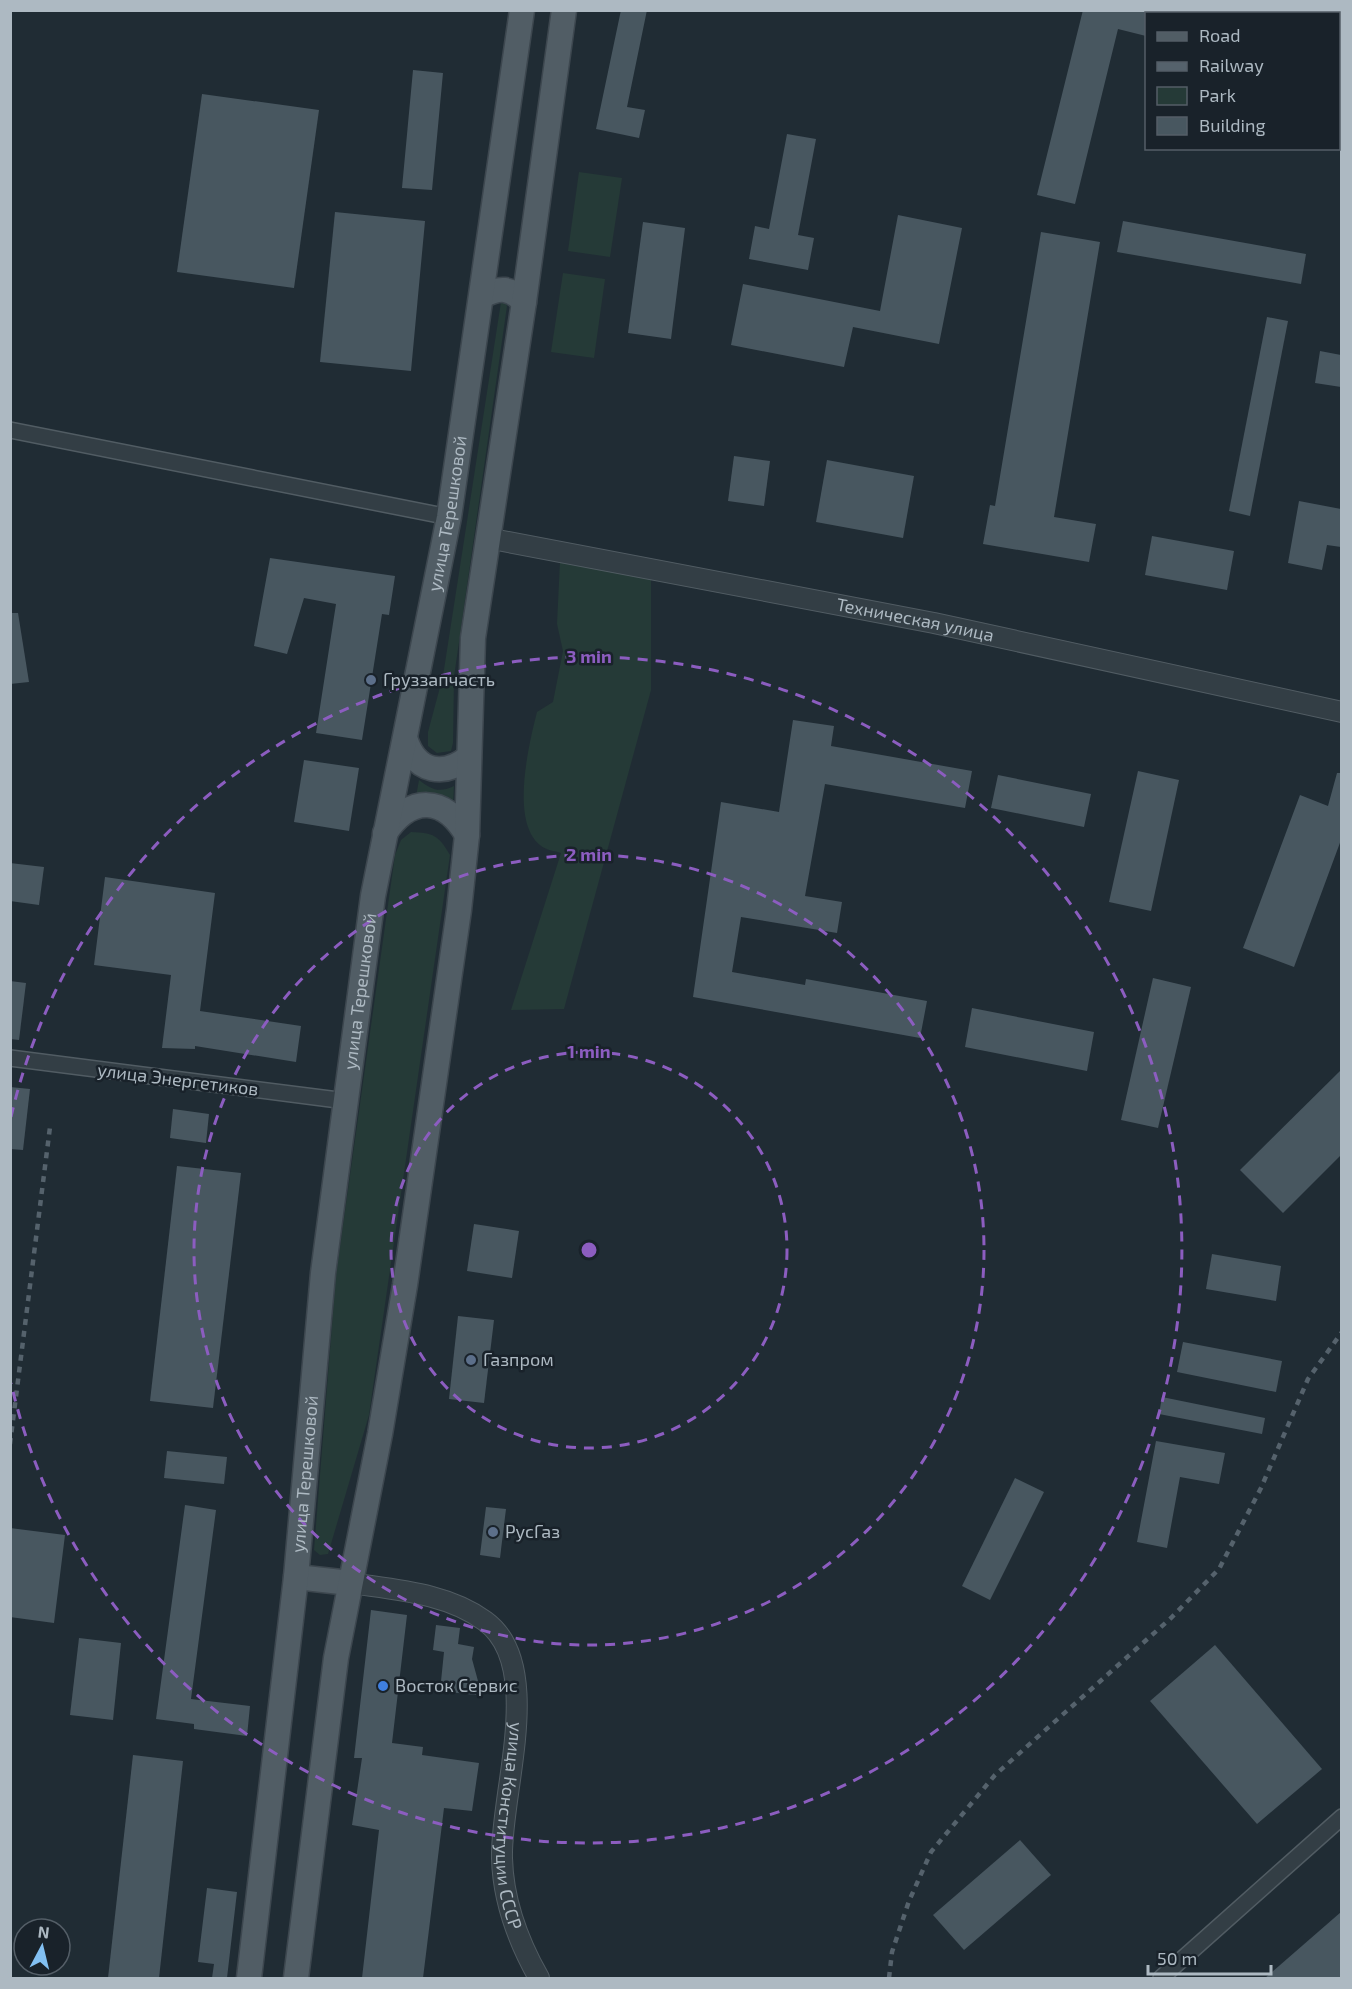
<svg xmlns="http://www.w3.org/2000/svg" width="1352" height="1989" font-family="'Exo 2',sans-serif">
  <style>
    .green { fill: #253a37 }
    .building { fill: #485760 }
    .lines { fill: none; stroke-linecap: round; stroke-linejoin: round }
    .minor-casing { stroke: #515c63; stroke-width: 18 }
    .tertiary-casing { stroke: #515c63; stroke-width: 22 }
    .primary-casing { stroke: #3d474f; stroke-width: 27 }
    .minor { stroke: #333e45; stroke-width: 15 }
    .tertiary { stroke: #333e45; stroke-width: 20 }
    .primary { stroke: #515d65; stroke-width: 24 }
    .rail { stroke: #55626c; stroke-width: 4.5; stroke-dasharray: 6 6; stroke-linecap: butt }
    .ring { fill: none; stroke: #8c5dc0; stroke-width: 3; stroke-dasharray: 10 8 }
    .service-dot { fill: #5c6f8a; stroke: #19222a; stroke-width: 2 }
    .shop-dot { fill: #3f7fe0; stroke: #19222a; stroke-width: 2 }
    .labels { text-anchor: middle; stroke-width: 5; stroke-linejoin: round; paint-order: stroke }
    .street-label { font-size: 18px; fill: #adb9c2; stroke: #19222a }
    .poi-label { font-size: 18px; fill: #adb9c2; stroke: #19222a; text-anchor: start }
    .centre { fill: #8c5dc0; stroke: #19222a; stroke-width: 3 }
    .ring-label { font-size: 18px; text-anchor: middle; font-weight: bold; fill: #8c5dc0; stroke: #19222a; stroke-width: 5; stroke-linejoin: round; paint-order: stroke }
  </style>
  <rect width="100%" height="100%" fill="#202c34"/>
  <g class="green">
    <path d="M579,172L622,178L610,257L568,251Z"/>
    <path d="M563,273L605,279L594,358L551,352Z"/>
    <path d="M501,302H505L507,306L454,677L453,743L451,751L437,753L428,746V732L443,676Z"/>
    <path d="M560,561L651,577V690L564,1009L511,1010L561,853C555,851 545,850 540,845C510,821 529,744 537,712L553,702L563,651L557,624Z"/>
    <path d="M419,780C432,790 439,793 454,786L453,805L415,802Z"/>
    <path d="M411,832C434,833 438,835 450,855L369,1415L328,1554L320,1555L314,1550L336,1275L395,855L401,840Z"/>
  </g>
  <g class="building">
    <path d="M621,10H647L627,107L645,110L639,138L596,129Z"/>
    <path d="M1083,10H1146V36L1118,29L1075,204L1037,195Z"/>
    <path d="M413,70L443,73L432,190L402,188Z"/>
    <path d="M202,94L319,110L294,288L177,272Z"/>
    <path d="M787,134L816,139L798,235L814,238L808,270L749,259L755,226L769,229Z"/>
    <path d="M335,212L425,221L411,371L320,362Z"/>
    <path d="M898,215L962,228L939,344L853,327L844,367L731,345L743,284L880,311Z"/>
    <path d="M1123,221L1306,254L1301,284L1117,252Z"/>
    <path d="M643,222L685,228L671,339L628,333Z"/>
    <path d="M1041,232L1100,242L1054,517L1096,524L1089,562L983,544L990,505L995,506Z"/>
    <path d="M1267,317L1288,321L1250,516L1229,511Z"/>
    <path d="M1320,351L1341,355V387L1315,383Z"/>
    <path d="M734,456L770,461L764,506L728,501Z"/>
    <path d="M827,460L914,476L903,538L816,522Z"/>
    <path d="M1299,501L1341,509V547L1327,545L1322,570L1288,563Z"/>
    <path d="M1152,536L1234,551L1227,590L1145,575Z"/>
    <path d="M270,558L395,576L389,615L382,614L362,740L316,733L336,604L304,598L287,654L254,646Z"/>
    <path d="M10,613H18L29,682L10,684Z"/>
    <path d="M793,720L834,726L831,746L972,771L965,808L825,784L805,896L842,902L837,933L741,917L732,972L805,985L806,979L927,1001L920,1038L693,997L721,802L779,812Z"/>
    <path d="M304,760L359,768L349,831L294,822Z"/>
    <path d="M1138,771L1179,780L1151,911L1109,902Z"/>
    <path d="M1337,773H1341V840L1294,967L1243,948L1300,795L1328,806Z"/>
    <path d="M998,775L1091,794L1084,827L991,808Z"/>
    <path d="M10,863L44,867L39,905L10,901Z"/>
    <path d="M105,877L215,893L200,1011L301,1026L296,1062L195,1046V1049L162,1048L171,975L94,965Z"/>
    <path d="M1153,978L1191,987L1158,1128L1121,1120Z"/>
    <path d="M10,981L26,983L19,1040L10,1039Z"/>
    <path d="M972,1008L1094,1032L1087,1071L965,1047Z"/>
    <path d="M1341,1070V1155L1283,1213L1240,1170Z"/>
    <path d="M10,1087L30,1089L23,1150L10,1149Z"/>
    <path d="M173,1109L209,1114L206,1143L170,1138Z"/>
    <path d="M177,1166L241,1173L213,1408L150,1401Z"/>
    <path d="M474,1224L519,1231L512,1278L467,1271Z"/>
    <path d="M1212,1254L1281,1266L1276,1301L1206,1289Z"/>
    <path d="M458,1316L494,1320L484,1403L449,1399Z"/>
    <path d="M1183,1342L1282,1361L1276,1392L1177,1372Z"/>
    <path d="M1162,1397L1265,1418L1262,1434L1159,1414Z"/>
    <path d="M1156,1441L1225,1453L1219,1484L1180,1477L1167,1548L1137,1542Z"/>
    <path d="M167,1451L227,1457L224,1484L164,1478Z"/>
    <path d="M1015,1478L1044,1492L990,1600L962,1586Z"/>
    <path d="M185,1505L216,1510L191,1699L250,1706L247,1736L194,1729V1724L156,1719Z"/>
    <path d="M486,1507L506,1509L500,1558L480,1555Z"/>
    <path d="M10,1528L65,1535L54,1623L10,1617Z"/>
    <path d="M371,1610L407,1615L392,1743L423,1747L422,1755L479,1763L472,1811L444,1808L423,1978H362L379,1830L352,1825L362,1758H354Z"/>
    <path d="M436,1625L460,1628L458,1644L474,1647L472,1659L478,1681L476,1695L440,1691L444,1652L433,1650Z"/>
    <path d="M79,1638L121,1643L113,1720L70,1715Z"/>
    <path d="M1215,1645L1322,1769L1257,1824L1150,1701Z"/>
    <path d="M133,1755L183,1761L159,1978H108Z"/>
    <path d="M1020,1840L1051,1875L964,1950L933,1915Z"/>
    <path d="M207,1888L237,1892L227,1978H212L214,1964L198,1962Z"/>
    <path d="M1341,1912V1978H1265Z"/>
  </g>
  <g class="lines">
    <g class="minor-casing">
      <g id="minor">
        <path d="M10,430L449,517"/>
        <path d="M10,1058L346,1101"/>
        <path d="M1161,1978L1342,1817"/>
      </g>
    </g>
    <g class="tertiary-casing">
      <g id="tertiary">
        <path id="s1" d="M487,538L934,623L1342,712"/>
        <path id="s2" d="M350,1583C396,1590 447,1593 485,1621C546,1665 500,1794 502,1858C503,1901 518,1941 539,1978"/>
      </g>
    </g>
    <g class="primary-casing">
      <g id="primary">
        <path d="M482,296C500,287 510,287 524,302"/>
        <path d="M406,741C417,773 444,777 469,757"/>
        <path d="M385,833C411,795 444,796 467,835"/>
        <path d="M296,1577L350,1583"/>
        <path id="s3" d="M249,1978L296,1577L323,1273L373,896L449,517L522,10"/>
        <path d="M296,1978L336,1658L380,1434L405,1285L459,910L467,835L473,638L524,302L564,10"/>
      </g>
    </g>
    <use href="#minor" class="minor"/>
    <use href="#tertiary" class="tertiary"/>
    <use href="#primary" class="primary"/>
    <g class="rail">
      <path d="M10,1444L50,1127"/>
      <path d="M889,1978L892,1952L909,1901L931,1852L995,1775L1171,1618L1219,1569L1261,1488L1308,1379L1342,1332"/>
    </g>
  </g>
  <g class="ring">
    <circle cx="589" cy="1250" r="198"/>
    <circle cx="589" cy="1250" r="395"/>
    <path d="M11 1117A593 593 0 1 1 11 1383"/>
  </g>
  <g class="service-dot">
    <circle cx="371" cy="680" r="6"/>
    <circle cx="471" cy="1360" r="6"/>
    <circle cx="493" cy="1532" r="6"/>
  </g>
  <circle class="shop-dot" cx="383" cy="1686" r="6"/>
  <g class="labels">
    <g class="street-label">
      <text dy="6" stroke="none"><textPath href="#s3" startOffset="1479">улица Терешковой</textPath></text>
      <text dy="6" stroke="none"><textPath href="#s1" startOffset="436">Техническая улица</textPath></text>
      <text dy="6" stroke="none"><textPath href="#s3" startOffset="993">улица Терешковой</textPath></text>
      <text transform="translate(178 1080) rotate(7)" y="6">улица Энергетиков</text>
      <text dy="6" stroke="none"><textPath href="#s3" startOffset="507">улица Терешковой</textPath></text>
      <text dy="6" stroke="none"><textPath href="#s2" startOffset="357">улица Конституции СССР</textPath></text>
    </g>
    <g class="poi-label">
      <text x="383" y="686">Груззапчасть</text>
      <text x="483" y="1366">Газпром</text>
      <text x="505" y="1538">РусГаз</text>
      <text x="395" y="1692">Восток Сервис</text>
    </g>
  </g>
  <circle cx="589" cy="1250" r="9" class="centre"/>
  <g class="ring-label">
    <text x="589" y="663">3 min</text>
    <text x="589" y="861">2 min</text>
    <text x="589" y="1058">1 min</text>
  </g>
  <rect width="1352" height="1989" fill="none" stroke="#adb9c2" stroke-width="24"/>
  <rect x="1145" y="12" width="195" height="138" fill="#19222a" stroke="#545e67" stroke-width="1.5"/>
  <rect x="1157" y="32" width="30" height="9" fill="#515d65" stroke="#545e67" stroke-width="1.5"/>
  <text x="1199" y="42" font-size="18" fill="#adb9c2">Road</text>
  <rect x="1157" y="62" width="30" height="9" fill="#55626c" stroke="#545e67" stroke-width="1.5"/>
  <text x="1199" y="72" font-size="18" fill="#adb9c2">Railway</text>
  <rect x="1157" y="87" width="30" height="18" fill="#253a37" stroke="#545e67" stroke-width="1.5"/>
  <text x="1199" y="102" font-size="18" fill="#adb9c2">Park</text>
  <rect x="1157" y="117" width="30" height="18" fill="#485760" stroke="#545e67" stroke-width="1.5"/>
  <text x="1199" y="132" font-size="18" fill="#adb9c2">Building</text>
  <g transform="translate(42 1947) rotate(7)"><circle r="28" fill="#19222a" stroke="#545e67" stroke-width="1.5"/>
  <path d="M0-4.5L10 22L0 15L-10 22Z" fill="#82c0f2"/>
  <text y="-9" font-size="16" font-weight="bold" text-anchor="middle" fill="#adb9c2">N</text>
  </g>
  <path d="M1148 1965v9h123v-9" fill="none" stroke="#adb9c2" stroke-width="3"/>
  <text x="1157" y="1965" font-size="18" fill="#adb9c2" stroke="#19222a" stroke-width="4.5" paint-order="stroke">50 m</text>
</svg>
